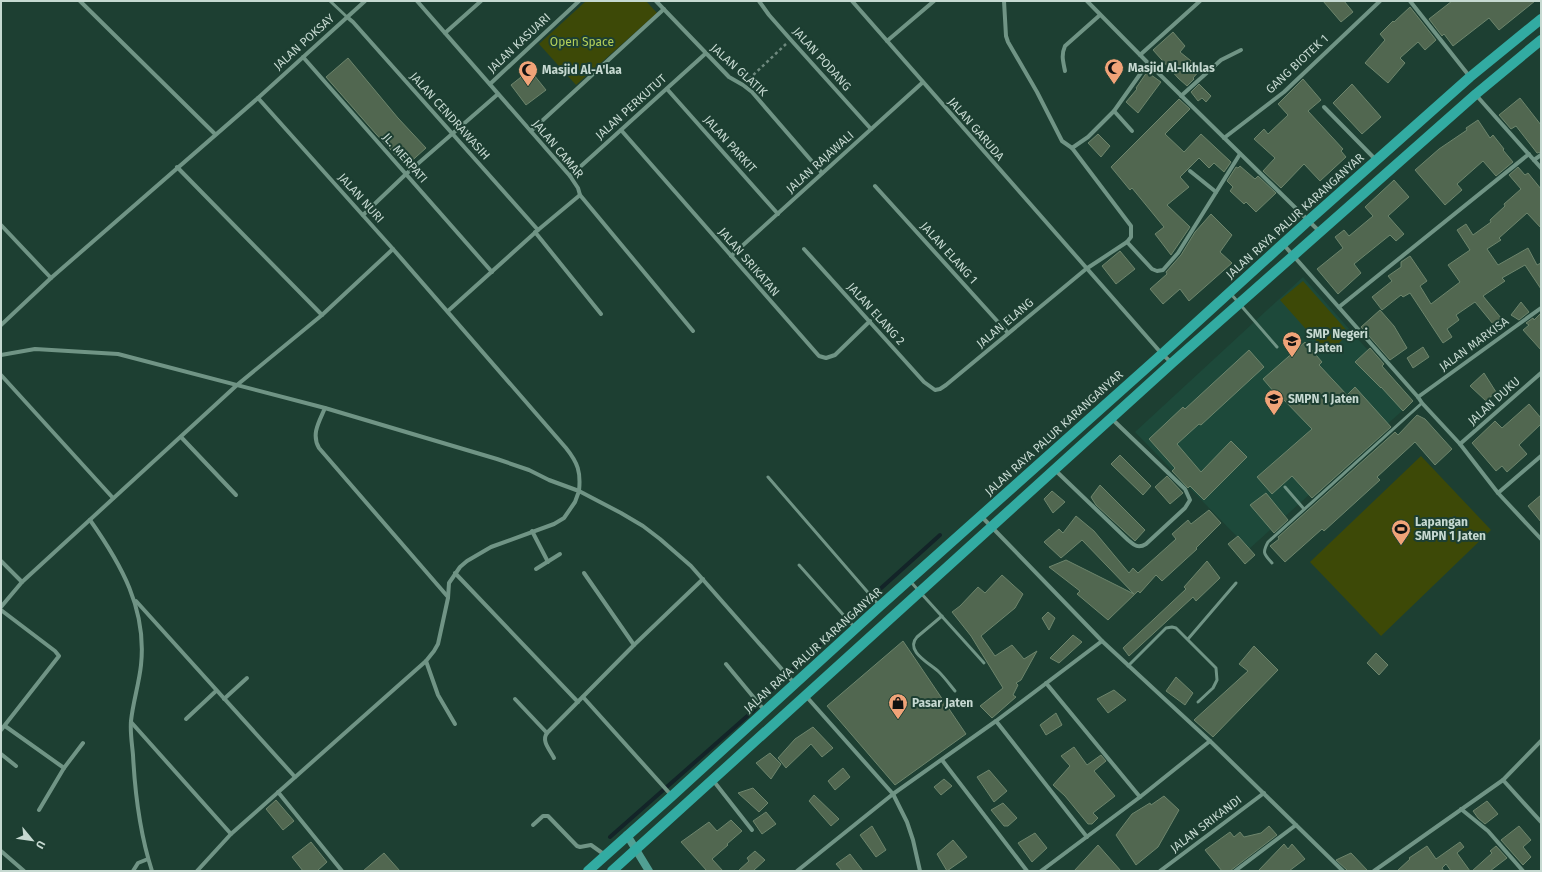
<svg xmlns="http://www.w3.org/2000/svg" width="1542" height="872" font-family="'Fira Sans',sans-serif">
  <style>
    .built { fill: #1d493a }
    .green { fill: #3d4907 }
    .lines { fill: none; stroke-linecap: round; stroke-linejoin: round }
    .stream { stroke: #132428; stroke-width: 4 }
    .building { fill: #516750; stroke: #6d856c }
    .path { stroke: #6e897e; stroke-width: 2.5; stroke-dasharray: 3 3; stroke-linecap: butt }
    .lane { stroke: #709485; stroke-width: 3 }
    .street { stroke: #709485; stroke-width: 4 }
    .secondary { stroke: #519f93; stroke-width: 8 }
    .primary { stroke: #32aba2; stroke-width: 10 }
    .labels { text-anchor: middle; stroke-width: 4; stroke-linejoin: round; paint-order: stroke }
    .street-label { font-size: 12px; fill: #c6d9d1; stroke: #1d3f32 }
    .park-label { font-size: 12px; fill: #b4cf59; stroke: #1d3f32 }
    .poi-label { font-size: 12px; font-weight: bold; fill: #c6d9d1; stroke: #1d3f32; text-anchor: start }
  </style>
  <rect width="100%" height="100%" fill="#1d3f32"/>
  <path class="built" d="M1303,277L1413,401L1249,549L1135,432Z"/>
  <g class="green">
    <path d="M586,1H646L657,13L576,85L539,44Z"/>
    <path d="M1303,281L1349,333L1328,354L1280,300Z"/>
    <path d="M1421,456L1491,530L1381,636L1310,562Z"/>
  </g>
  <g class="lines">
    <path class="stream" d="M610,837L753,711L777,684L838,627L940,535"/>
  </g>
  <g class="building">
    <path d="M1323,1H1344L1353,12L1341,22Z"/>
    <path d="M1452,1H1535L1499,30L1489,18L1453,46L1444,34L1442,36L1429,19Z"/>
    <path d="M1410,7L1436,40L1425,50L1418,42L1400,58L1405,63L1388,83L1365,63L1385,40L1380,34L1393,21L1394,22Z"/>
    <path d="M1173,32L1185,46L1180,52L1201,69L1193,78L1194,79L1187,86L1178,78L1153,50Z"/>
    <path d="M348,58L398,118L426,148L406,166L376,134L326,77Z"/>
    <path d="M530,70L546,90L526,105L511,85Z"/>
    <path d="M1147,72L1161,82L1138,113L1126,102L1137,89L1136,88Z"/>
    <path d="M1303,79L1321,100L1308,111L1343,149L1341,151L1346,157L1320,181L1304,164L1281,188L1263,171L1275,158L1254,139L1264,129L1268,134L1288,115L1278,104Z"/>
    <path d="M1199,84L1211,96L1206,102L1202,98L1198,101L1191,92Z"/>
    <path d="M1352,84L1381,117L1362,134L1333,103Z"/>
    <path d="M1520,98L1541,125V152L1537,153L1516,126L1511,129L1499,115Z"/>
    <path d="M1179,99L1190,109L1165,134L1184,152L1201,134L1231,162L1224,172L1214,163L1209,168L1199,158L1180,177L1189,187L1167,205L1190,227L1171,255L1155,234L1164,227L1132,188L1130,190L1111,167Z"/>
    <path d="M1478,120L1490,138L1493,135L1504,149L1503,150L1513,162L1496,176L1483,161L1457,184L1462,190L1445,205L1415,170L1439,149L1467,130L1466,128Z"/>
    <path d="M1098,134L1110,146L1101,157L1088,143Z"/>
    <path d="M1240,166L1255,179L1258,176L1276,193L1256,212L1246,202L1244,204L1230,191L1233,187L1227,181L1236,167L1238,168Z"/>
    <path d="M1518,167L1525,175L1528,173L1541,189V228L1527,213L1499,238L1501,240L1487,249L1498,265L1528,248L1537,265L1541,263V289L1525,265L1502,278L1505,281L1483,296L1501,318L1493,324L1475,302L1456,315L1459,320L1447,329L1452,337L1443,343L1410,293L1403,297L1401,295L1382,310L1372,297L1392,281L1388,276L1401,267V262L1410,256L1427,281L1420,286L1431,304L1460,282L1448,265L1470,250L1457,230L1466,224L1473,235L1491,222L1490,220L1505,206L1504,204L1521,189L1509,175Z"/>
    <path d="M1394,180L1409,197L1388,216L1404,234L1396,241L1390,235L1354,264L1361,273L1338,294L1317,269L1343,248L1335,237L1344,230L1349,236L1373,216L1365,207Z"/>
    <path d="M1211,214L1232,235L1220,252L1232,263L1189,301L1180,289L1163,304L1150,289L1167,274L1166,272L1181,255L1195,232Z"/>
    <path d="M1120,251L1135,269L1116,284L1102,266Z"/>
    <path d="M1521,302L1529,312L1519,320L1511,315Z"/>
    <path d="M1380,310L1394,326L1407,348L1390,360L1361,327Z"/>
    <path d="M1541,313V350L1523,330L1529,325L1526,323L1533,318L1534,320Z"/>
    <path d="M1305,342L1322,362L1319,365L1347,395L1355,387L1391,427L1312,498L1292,476L1272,494L1257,477L1312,429L1282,398L1280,399L1263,379Z"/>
    <path d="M1423,347L1429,357L1413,368L1407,358Z"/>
    <path d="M1370,348L1384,364L1382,366L1413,401L1403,411L1381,387V388L1355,362Z"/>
    <path d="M1249,350L1264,367L1201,425L1199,424L1177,444L1201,472L1231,441L1247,457L1204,500L1190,486L1188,488L1172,471L1175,468L1149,439L1183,407L1185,409Z"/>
    <path d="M1484,373L1496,392L1486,401L1470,386Z"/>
    <path d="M1529,404L1541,418V424L1519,445L1527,454L1507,472L1502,466L1496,471L1472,443L1495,421L1502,428Z"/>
    <path d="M1417,415L1425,419L1452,449L1435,465L1415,442L1377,477L1380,480L1324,531L1322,529L1285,562L1270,546L1279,539L1278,537L1395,432L1398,435Z"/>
    <path d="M1120,455L1151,486L1143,495L1111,464Z"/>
    <path d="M1167,476L1183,493L1170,504L1155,487Z"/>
    <path d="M1100,485L1145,530L1135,541L1096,505L1091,497Z"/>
    <path d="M1052,491L1065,502L1053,513L1044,499Z"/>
    <path d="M1266,493L1288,520L1274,533L1250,505Z"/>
    <path d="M1541,495V522L1528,506Z"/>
    <path d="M1209,510L1221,523L1196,548L1197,549L1162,581L1156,575L1140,593L1138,591L1108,620L1077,594L1080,591L1049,567L1066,560L1134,594L1082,540L1061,558L1044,542L1059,529L1063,533L1076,516L1094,531L1129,573L1133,568L1138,573L1176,539L1172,534L1188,520L1191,524Z"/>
    <path d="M1238,536L1255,555L1245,564L1228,544Z"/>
    <path d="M1207,561L1220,578L1196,601L1193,597L1129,656L1123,648L1186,589L1184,587Z"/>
    <path d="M1002,575L1023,594L1015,608L981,636L995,656L1012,645L1024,659L1037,651L1021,680L1016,683L1018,685L1013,695L1016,697L992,718L980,706L1003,688L971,636L952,612L960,606L978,587L985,593Z"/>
    <path d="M1048,612L1055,618L1049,630L1042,618Z"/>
    <path d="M1073,635L1082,642L1059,663L1050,658Z"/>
    <path d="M903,641L966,734L895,785L827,706Z"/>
    <path d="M1254,646L1278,670L1213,737L1194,720L1248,671L1239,664Z"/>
    <path d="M1376,653L1388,665L1379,675L1367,663Z"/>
    <path d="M1176,677L1193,693L1185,705L1166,691Z"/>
    <path d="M1114,690L1126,700L1108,713L1097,699Z"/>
    <path d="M1056,713L1062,725L1046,735L1040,725Z"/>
    <path d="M813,727L833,748L822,757L811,744L786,768L778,758L795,739Z"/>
    <path d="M1074,747L1087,765L1101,755L1106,761L1094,771L1115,796L1093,813L1098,818L1092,824H1088L1065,796L1053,785L1070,766L1061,756Z"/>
    <path d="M770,753L781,764L771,779L756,763Z"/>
    <path d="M843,768L850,777L835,790L828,781Z"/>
    <path d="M989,770L1007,791L994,802L977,777Z"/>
    <path d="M944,779L952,786L941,795L934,787Z"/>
    <path d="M753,788L768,803L759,812L738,793Z"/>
    <path d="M814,795L839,819L831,826L809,801Z"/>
    <path d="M1164,796L1179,810L1158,847L1136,865L1116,835L1132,814L1150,803L1151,805Z"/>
    <path d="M276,800L294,821L283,830L266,809Z"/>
    <path d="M1487,801L1498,814L1485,824L1478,818L1473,811Z"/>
    <path d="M1003,803L1017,818L1008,826H1004L991,810Z"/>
    <path d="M766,812L776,824L762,834L753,821Z"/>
    <path d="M731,820L742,831L727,844L728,845L712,859L723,871H707L681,842L709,822L717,831Z"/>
    <path d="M872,826L886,850L876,857L860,835Z"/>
    <path d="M1269,826L1277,835L1230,871H1222L1205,850L1230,832L1234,837L1240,832L1244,837L1261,833Z"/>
    <path d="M1519,826L1531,840L1523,847L1531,857L1523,865L1501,840Z"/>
    <path d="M1035,833L1047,848L1032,862L1018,843Z"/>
    <path d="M953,840L967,857L947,871L937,854Z"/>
    <path d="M311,842L327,862L317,871H303L292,857Z"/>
    <path d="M1460,842L1464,847L1457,853L1470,871H1451L1446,864L1442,868L1444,871H1397L1410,859L1409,858L1427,846L1436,859Z"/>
    <path d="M1284,844L1288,849L1292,844L1305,859L1289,871H1258Z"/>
    <path d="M1098,845L1121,871H1074Z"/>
    <path d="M1496,846L1507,858L1490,871H1472L1492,853L1490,851Z"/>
    <path d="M755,851L765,860L753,871H738L749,861L747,858Z"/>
    <path d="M384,853L400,871H363Z"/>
    <path d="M1351,853L1368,871H1348L1336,860Z"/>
    <path d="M850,854L863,871H842L836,864Z"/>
  </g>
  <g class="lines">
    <path class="path" d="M749,79L786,44"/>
    <g class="lane">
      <path d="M330,1L347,17"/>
      <path d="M1231,294L1277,347"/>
      <path d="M768,477L878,604"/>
      <path d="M1285,487L1304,509"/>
      <path d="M1272,563C1264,554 1262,553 1268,542L1422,403"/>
      <path d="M799,565L855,628"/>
      <path d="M910,581L984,663"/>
      <path d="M942,616L917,637C904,651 931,664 939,672C945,678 950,685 955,691"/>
      <path d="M1188,639L1236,583"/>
      <path d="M1128,666L1166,628L1172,627L1176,628L1216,668L1217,680L1213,688L1198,702"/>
    </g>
    <g class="street">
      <path d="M80,1L215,134"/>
      <path d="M417,1L570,176L578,188L580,195L693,331"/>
      <path d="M656,1L729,77L743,85L752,92L822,173"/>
      <path d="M759,1L769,15L791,40L871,129"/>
      <path d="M852,1L1162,354L1172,363"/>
      <path d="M1087,1L1148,63L1320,232"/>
      <path d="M1410,1L1470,77"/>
      <path d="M347,17L353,22L538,230"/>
      <path d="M445,33L481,1"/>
      <path d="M887,41L934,1"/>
      <path d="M1140,55L1200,1"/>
      <path d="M303,57L492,272"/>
      <path d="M1065,71C1063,61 1061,55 1065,46L1100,15"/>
      <path d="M490,84L579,1"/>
      <path d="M667,89L778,214"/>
      <path d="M1476,95L1541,168"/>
      <path d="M1181,96L1221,60L1241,50"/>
      <path d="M258,98L393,249L566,448C578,463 581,472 579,491L621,513L643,526L660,539L691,566L794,683"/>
      <path d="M1324,107L1376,160"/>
      <path d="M1114,111L1132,131"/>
      <path d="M621,130L819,356L826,358L835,355L870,321"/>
      <path d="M531,131L664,9"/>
      <path d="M1224,138L1284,92L1380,1"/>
      <path d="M1072,148L1088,137L1114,111L1148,63"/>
      <path d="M1534,160L1541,155"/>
      <path d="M177,167L322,315"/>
      <path d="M1190,171L1216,192"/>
      <path d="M570,176L705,54"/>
      <path d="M875,186L1008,333"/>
      <path d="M363,215L406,174L498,94"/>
      <path d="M1,225L51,278"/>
      <path d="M535,232L601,314"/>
      <path d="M1127,242L1152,269L1157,271L1163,270L1178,253L1240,154"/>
      <path d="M1283,244L1418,397L1422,403L1460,444L1498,493L1541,539"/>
      <path d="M804,249L924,382L935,390L940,389L946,385L1086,269L1127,242L1131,237V226L1072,148L1062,141L1037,92L1008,42L1006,36L1004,1"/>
      <path d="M731,256L922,83"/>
      <path d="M1339,307L1529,154"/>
      <path d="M448,311L538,230L580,195"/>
      <path d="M1,325L51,278L258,98L365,1"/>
      <path d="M1,355L35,349L118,354L325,408L497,459L529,470L549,480L579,491L575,502L564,518L554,524L491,547L467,561L460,567L449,583L448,598L438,644L434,651L426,661L231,834"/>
      <path d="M1,375L113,498"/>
      <path d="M1418,397L1541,308"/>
      <path d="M325,408C319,422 311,434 319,448L448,597"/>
      <path d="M181,437L236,495"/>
      <path d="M1460,444L1541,373"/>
      <path d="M1055,470L1128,540C1134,545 1138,549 1146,544L1185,508L1190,500L1185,489L1112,419"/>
      <path d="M1498,493L1541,456"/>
      <path d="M981,516L1102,641L1210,741L1343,871"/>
      <path d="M90,520C121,564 147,609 141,665C139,684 133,702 131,721C130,732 132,744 133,755C135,794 140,834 152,871"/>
      <path d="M532,531L548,562"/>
      <path d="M1,561L22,582"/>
      <path d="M536,569L560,554"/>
      <path d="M455,573L578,702"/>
      <path d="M584,573L634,645"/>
      <path d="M136,601L295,777"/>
      <path d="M1,607L22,582L237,385L322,315L393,249"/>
      <path d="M1,610L55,651L59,656L1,730"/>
      <path d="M426,661L438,695L455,724"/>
      <path d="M726,664L765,711"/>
      <path d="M1046,683L1140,797"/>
      <path d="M805,695L893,794L907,822L913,840L920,871"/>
      <path d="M583,697L672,796"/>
      <path d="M224,699L247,678"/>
      <path d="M515,699L547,733"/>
      <path d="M186,719L216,691"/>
      <path d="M996,721L1087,837"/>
      <path d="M131,722L231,834L197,871"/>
      <path d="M5,726L64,768"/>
      <path d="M1541,741L1503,780L1541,822"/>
      <path d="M1,754L16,766"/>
      <path d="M554,758C550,750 541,741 547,733L634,645L703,579"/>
      <path d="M942,760L1027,871"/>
      <path d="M712,779L752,830"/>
      <path d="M278,792L342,871"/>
      <path d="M1461,809L1488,831L1523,871"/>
      <path d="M39,810L64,768L83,743"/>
      <path d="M533,825L543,816H548L577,846L580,847L591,845L605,855"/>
      <path d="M1,851L24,871"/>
      <path d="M133,871L138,863L148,859"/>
      <path d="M797,871L893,794L996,721L1102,641"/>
      <path d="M1041,871L1140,797L1210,741"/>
      <path d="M1160,871L1264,793"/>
      <path d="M1235,871L1296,825"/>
      <path d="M1374,871L1503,780"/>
    </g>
    <path class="secondary" d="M627,835L649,871"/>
    <g class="primary">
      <path d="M588,871L672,796L880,606L1162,354L1308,221L1470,77L1541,19"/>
      <path d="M612,871L1172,363L1476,94L1541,40"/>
    </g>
  </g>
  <defs>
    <g id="mosque-pin" transform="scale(1)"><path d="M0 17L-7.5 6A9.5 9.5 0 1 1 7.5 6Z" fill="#f0a378" stroke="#1d3f32"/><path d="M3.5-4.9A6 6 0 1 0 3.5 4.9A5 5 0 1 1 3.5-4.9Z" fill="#111"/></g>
    <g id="school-pin" transform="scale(1)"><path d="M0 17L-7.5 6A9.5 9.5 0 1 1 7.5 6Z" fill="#f0a378" stroke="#1d3f32"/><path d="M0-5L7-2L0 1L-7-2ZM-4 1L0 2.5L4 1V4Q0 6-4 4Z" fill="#111"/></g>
    <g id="stadium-pin" transform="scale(1)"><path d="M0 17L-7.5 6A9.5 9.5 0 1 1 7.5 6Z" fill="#f0a378" stroke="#1d3f32"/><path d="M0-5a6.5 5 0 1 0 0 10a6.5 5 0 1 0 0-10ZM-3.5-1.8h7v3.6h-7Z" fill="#111"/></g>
    <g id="shop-pin" transform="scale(1)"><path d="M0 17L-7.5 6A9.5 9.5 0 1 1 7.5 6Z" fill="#f0a378" stroke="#1d3f32"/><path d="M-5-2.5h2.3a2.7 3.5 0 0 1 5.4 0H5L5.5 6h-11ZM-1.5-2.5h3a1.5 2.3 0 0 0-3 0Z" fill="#111"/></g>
  </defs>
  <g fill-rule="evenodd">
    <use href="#mosque-pin" x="1114" y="68"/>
    <use href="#mosque-pin" x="528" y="70"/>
    <use href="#school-pin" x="1292" y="341"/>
    <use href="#school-pin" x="1274" y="399"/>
    <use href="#stadium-pin" x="1401" y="529"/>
    <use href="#shop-pin" x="898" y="703"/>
  </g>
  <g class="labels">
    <g class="street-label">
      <text transform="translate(304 42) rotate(-42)" y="4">JALAN POKSAY</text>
      <text transform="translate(519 43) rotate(-43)" y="4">JALAN KASUARI</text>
      <text transform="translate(822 59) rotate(48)" y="4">JALAN PODANG</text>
      <text transform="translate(1297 64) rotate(-43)" y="4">GANG BIOTEK 1</text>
      <text transform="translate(739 70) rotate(42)" y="4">JALAN GLATIK</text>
      <text transform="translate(631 107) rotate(-42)" y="4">JALAN PERKUTUT</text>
      <text transform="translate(450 116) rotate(48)" y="4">JALAN CENDRAWASIH</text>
      <text transform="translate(976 129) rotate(49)" y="4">JALAN GARUDA</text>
      <text transform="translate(730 144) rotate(48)" y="4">JALAN PARKIT</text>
      <text transform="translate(558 149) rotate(50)" y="4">JALAN CAMAR</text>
      <text transform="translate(405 158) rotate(49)" y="4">JL. MERPATI</text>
      <text transform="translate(820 162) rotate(-42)" y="4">JALAN RAJAWALI</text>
      <text transform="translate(361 198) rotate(48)" y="4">JALAN NURI</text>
      <text transform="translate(1295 216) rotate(-42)" y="4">JALAN RAYA PALUR KARANGANYAR</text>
      <text transform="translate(949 253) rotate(48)" y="4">JALAN ELANG 1</text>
      <text transform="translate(749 262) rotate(49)" y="4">JALAN SRIKATAN</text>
      <text transform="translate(876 314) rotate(48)" y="4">JALAN ELANG 2</text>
      <text transform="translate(1005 323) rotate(-40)" y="4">JALAN ELANG</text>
      <text transform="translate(1474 344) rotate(-36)" y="4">JALAN MARKISA</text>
      <text transform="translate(1494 401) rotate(-42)" y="4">JALAN DUKU</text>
      <text transform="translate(1054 433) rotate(-42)" y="4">JALAN RAYA PALUR KARANGANYAR</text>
      <text transform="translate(813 650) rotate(-42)" y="4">JALAN RAYA PALUR KARANGANYAR</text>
      <text transform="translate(1206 824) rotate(-37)" y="4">JALAN SRIKANDI</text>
    </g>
    <g class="park-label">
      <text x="582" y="46">Open Space</text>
    </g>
    <g class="poi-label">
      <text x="1128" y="72">Masjid Al-Ikhlas</text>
      <text x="542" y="74">Masjid Al-A'laa</text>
      <text x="1306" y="338">SMP Negeri<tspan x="1306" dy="14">1 Jaten</tspan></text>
      <text x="1288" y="403">SMPN 1 Jaten</text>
      <text x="1415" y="526">Lapangan<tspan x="1415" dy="14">SMPN 1 Jaten</tspan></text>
      <text x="912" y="707">Pasar Jaten</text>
    </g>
  </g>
  <rect width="1542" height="872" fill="none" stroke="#c6d9d1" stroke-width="4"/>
  <g transform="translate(32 840) rotate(119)" stroke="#1d3f32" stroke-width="3" paint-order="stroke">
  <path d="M0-3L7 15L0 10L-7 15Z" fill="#c6d9d1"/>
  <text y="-6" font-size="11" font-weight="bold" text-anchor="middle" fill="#c6d9d1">U</text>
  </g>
</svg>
